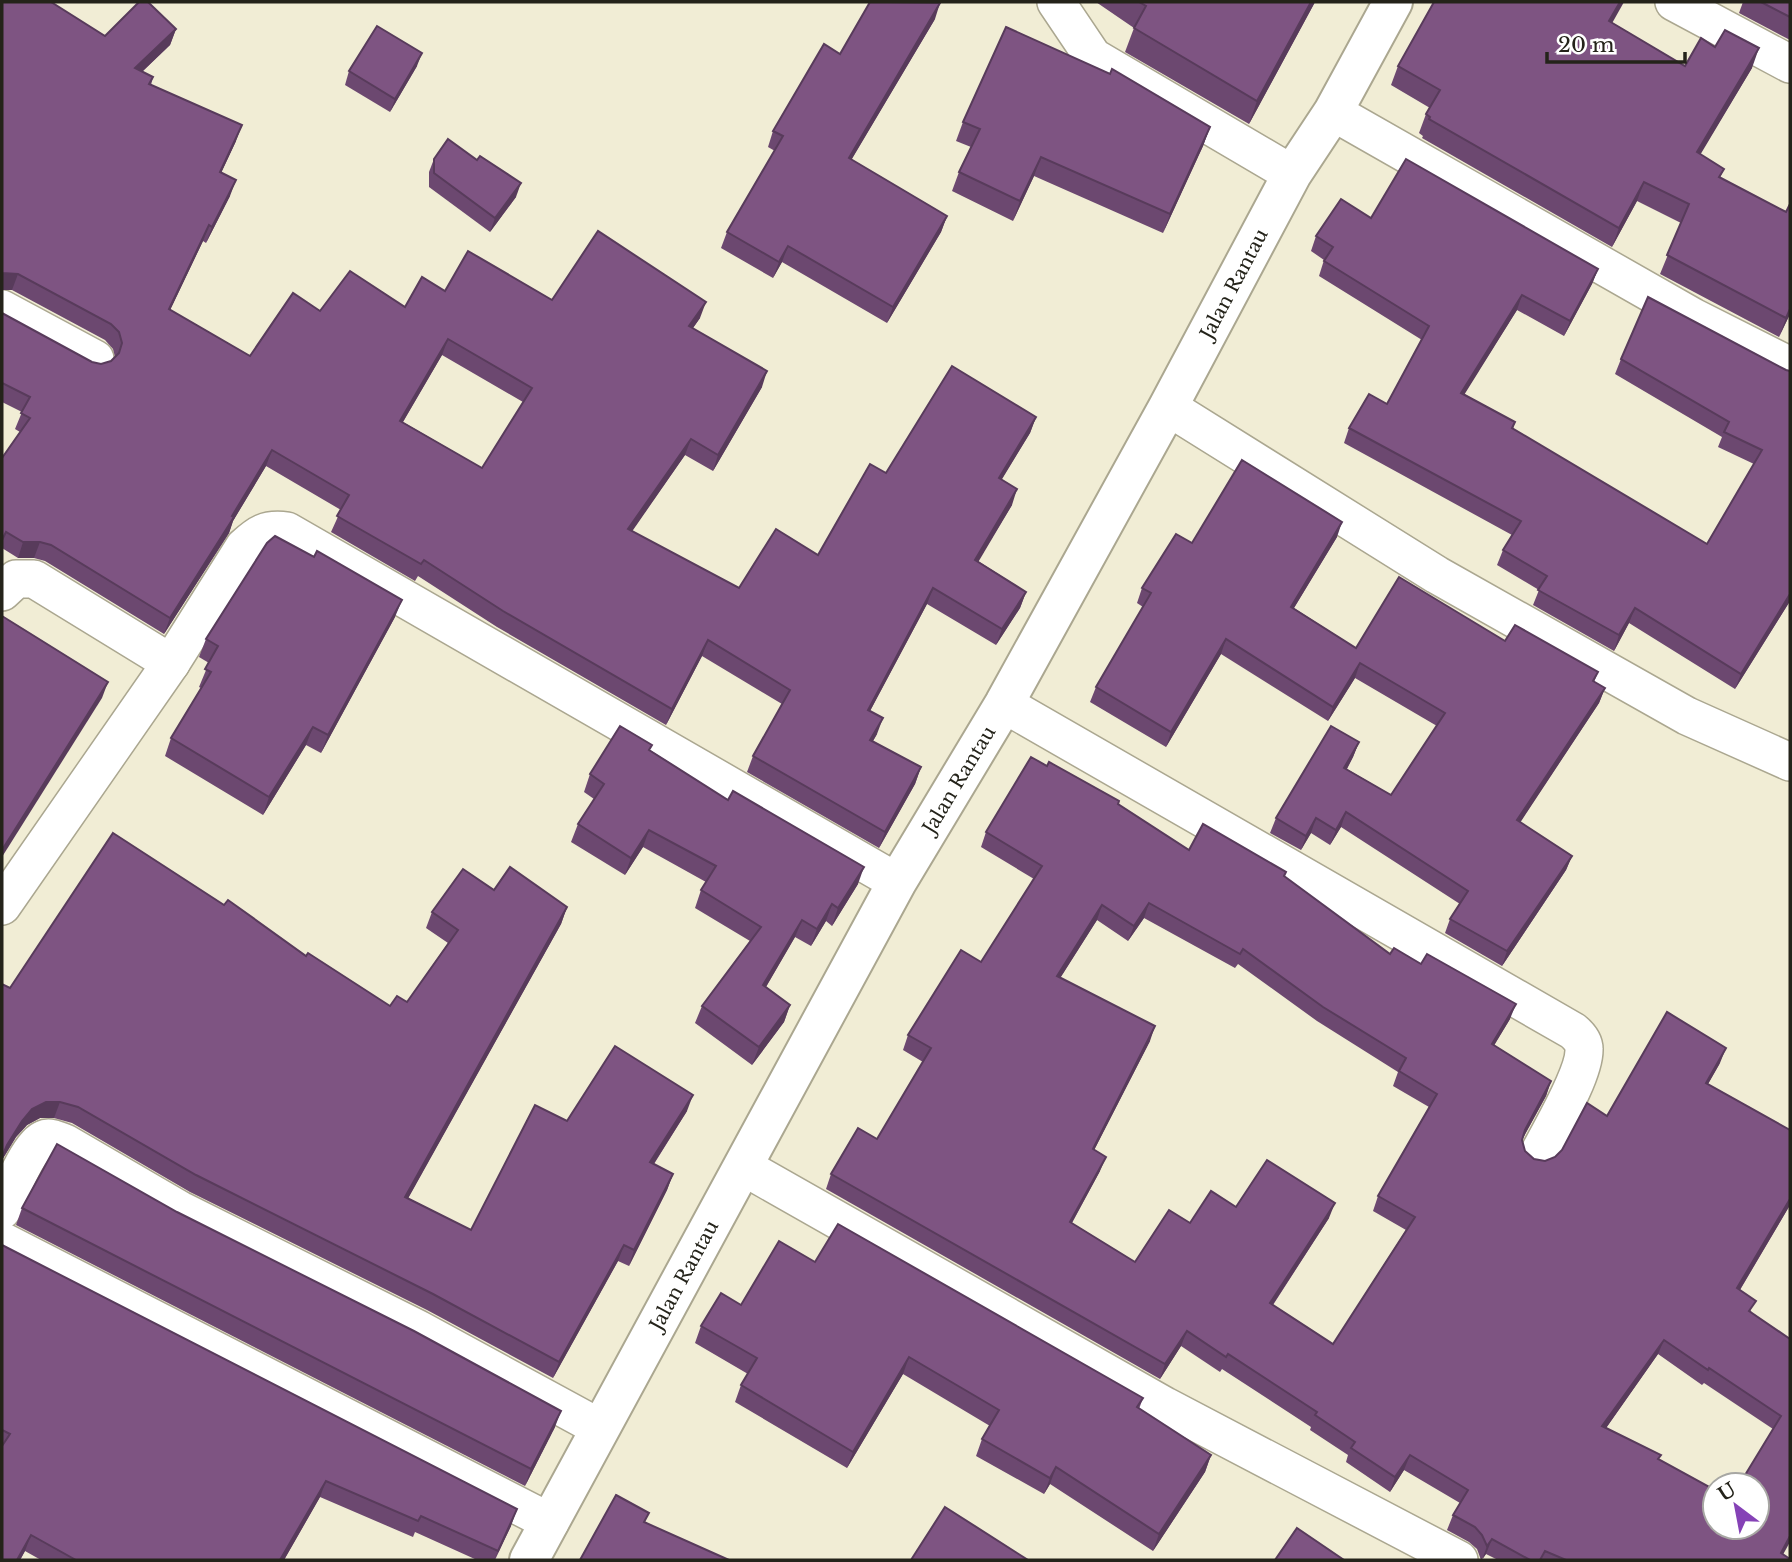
<svg xmlns="http://www.w3.org/2000/svg" width="1792" height="1562" font-family="'Libre Baskerville',serif">
  <style>
    .lines { fill: none; stroke-linecap: round; stroke-linejoin: round }
    .street-casing { stroke: #aba790; stroke-width: 40 }
    .secondary-casing { stroke: #aba790; stroke-width: 42 }
    .street { stroke: #fff; stroke-width: 37 }
    .secondary { stroke: #fff; stroke-width: 38 }
    .wall { fill: #6c4870; fill-rule: evenodd }
    .shaded-wall { fill: #583b5b }
    .building { fill: #7e5482; stroke: #583b5b; stroke-width: 2; fill-rule: evenodd }
    .labels { text-anchor: middle; stroke-width: 7; stroke-linejoin: round; paint-order: stroke }
    .street-label { font-size: 19px; fill: #24231a; stroke: #fff }
  </style>
  <rect width="100%" height="100%" fill="#f1edd5"/>
  <g class="lines">
    <g class="street-casing">
      <g id="street">
        <path d="M1056,2L1093,57L1292,174"/>
        <path d="M1674,2L1790,64"/>
        <path d="M1333,112L1693,317L1790,366"/>
        <path d="M2,309L95,359"/>
        <path d="M1168,407L1437,575L1687,716L1790,762"/>
        <path d="M2,592L16,579H34L171,663"/>
        <path d="M1004,704L1573,1031C1579,1036 1584,1042 1584,1049C1585,1074 1550,1131 1538,1155"/>
        <path d="M2,906L171,663L244,547C258,534 266,528 287,531L897,882"/>
        <path d="M744,1167L1165,1406L1459,1560"/>
        <path d="M2,1210C9,1195 29,1144 44,1139C50,1136 59,1141 65,1143L180,1210L418,1329L600,1428"/>
        <path d="M2,1241L550,1522"/>
      </g>
    </g>
    <g class="secondary-casing">
      <g id="secondary">
        <path id="s1" d="M529,1560L897,882L1004,704L1168,407L1292,174L1333,112L1393,2"/>
      </g>
    </g>
    <use href="#street" class="street"/>
    <use href="#secondary" class="secondary"/>
  </g>
  <g class="wall">
    <path d="M2,2L105,36L176,29L170,45L142,72L153,77L151,85L236,141L221,173L230,196L206,243L203,241L170,310L250,356L320,311L405,307L445,291L552,300L700,318L693,328L762,387L713,471L685,455L631,532L739,588L818,555L886,473L1036,417L1030,433L1001,480L1012,505L978,561L1026,592L1020,608L996,645L927,604L870,711L877,734L873,741L921,767L915,784L879,848L747,772L753,756L782,704L702,656L666,725L497,627L418,576L415,581L331,532L341,510L266,466L233,521L229,533L164,634L45,561L34,558H18L2,548V458L20,432L15,429L22,412L2,402V313L92,362L101,364L111,361L115,357L113,349L105,340L12,290H2ZM442,355L523,402L482,468L403,422Z"/>
    <path d="M1096,2H1315L1249,124L1125,52L1134,28Z"/>
    <path d="M1743,2H1790V40L1739,13Z"/>
    <path d="M935,19L851,160L947,216L941,232L887,323L782,262L773,278L721,248L727,232L775,151L768,147L773,131L840,54Z"/>
    <path d="M1612,23L1685,66L1752,68L1700,154L1724,169L1720,178L1786,212L1790,204V314L1779,337L1660,274L1681,223L1637,201L1612,247L1422,138L1423,136L1419,133L1426,114L1430,108L1391,85L1398,66Z"/>
    <path d="M417,66L390,112L345,85L349,71Z"/>
    <path d="M963,122L1210,127L1203,146L1163,233L1034,176L1013,221L952,191L959,172L971,147L956,141Z"/>
    <path d="M434,159L516,197L490,232L429,187V172Z"/>
    <path d="M1371,218L1598,269L1592,284L1564,336L1517,310L1464,394L1515,422L1513,429L1707,544L1754,464L1718,447L1722,437L1615,374L1621,359L1786,370L1790,601L1735,689L1629,623L1614,651L1533,605L1539,590L1497,565L1503,550L1512,535L1344,443L1349,428L1387,404L1422,340L1319,276L1324,260L1311,251L1316,236Z"/>
    <path d="M1337,537L1294,608L1356,648L1505,641L1598,672L1594,682L1605,688L1599,703L1520,822L1572,856L1566,870L1502,966L1445,933L1450,919L1460,904L1341,827L1330,845L1311,833L1301,850L1270,833L1276,818L1359,742L1353,757L1347,769L1391,795L1437,726L1355,678L1328,721L1221,654L1166,747L1090,702L1096,687L1143,607L1137,603L1142,588L1192,543Z"/>
    <path d="M395,617L321,753L306,745L263,815L165,756L171,738L201,688L199,687L209,663L199,657L206,639Z"/>
    <path d="M650,750L858,884L832,926L826,921L811,946L795,937L766,987L790,1005L784,1022L752,1065L695,1023L702,1006L750,941L695,908L701,890L706,882L643,847L625,875L571,842L578,824L594,799L584,792L590,774Z"/>
    <path d="M1118,804L1189,850L1284,877L1390,954L1510,1019L1494,1045L1551,1081L1546,1096L1522,1140L1525,1151L1534,1159L1545,1161L1555,1157L1607,1116L1720,1063L1708,1084L1790,1130V1205L1740,1290L1752,1313L1790,1339L1783,1555L1790,1560H1498L1486,1554L1481,1560L1477,1549L1469,1542L1447,1530L1453,1515L1460,1503L1404,1470L1390,1492L1346,1462L1348,1455L1310,1430L1311,1427L1222,1369L1220,1372L1181,1346L1160,1379L826,1189L831,1174L877,1139L923,1062L903,1050L908,1035L981,962L1034,879L981,847L986,832ZM1144,918L1235,968L1238,964L1317,1021L1398,1072L1393,1086L1429,1107L1378,1196L1373,1211L1406,1230L1333,1344L1273,1305L1329,1218L1236,1207L1190,1223L1135,1262L1072,1223L1100,1171L1094,1150L1150,1041L1060,978L1097,920L1128,941ZM1658,1354L1702,1385L1704,1383L1773,1429L1715,1527L1659,1460L1606,1428Z"/>
    <path d="M494,890L567,907L561,924L408,1198L471,1230L567,1121L687,1111L654,1164L673,1174L667,1190L629,1266L618,1261L553,1378L427,1310L190,1192L72,1123L54,1118H40L27,1125L16,1137L2,1160V984L10,988L224,905L306,956L390,1006L407,1002L448,943L426,928L432,912Z"/>
    <path d="M22,1208L177,1212L555,1427L525,1486L16,1225Z"/>
    <path d="M2,1245L511,1526L495,1560H477L415,1532L413,1537L320,1497L284,1560H41L25,1551L20,1560H2Z"/>
    <path d="M815,1262L1143,1398L1139,1409L1211,1455L1205,1472L1153,1551L1050,1484L1044,1494L976,1456L982,1439L990,1426L903,1374L847,1468L735,1402L741,1385L748,1374L695,1343L701,1326L741,1305Z"/>
  </g>
  <g class="shaded-wall">
    <path d="M1311,2H1315L1249,124L1257,101Z"/>
    <path d="M1620,2H1624L1602,41L1609,21Z"/>
    <path d="M940,3L935,19L843,174L849,158Z"/>
    <path d="M176,29L170,45L129,84L135,68Z"/>
    <path d="M1759,48L1752,68L1690,172L1697,152Z"/>
    <path d="M422,53L417,66L390,112L395,99Z"/>
    <path d="M242,125L236,141L214,188L220,172Z"/>
    <path d="M1210,127L1203,146L1163,233L1170,214Z"/>
    <path d="M1041,157L1034,176L1013,221L1020,201Z"/>
    <path d="M236,180L230,196L206,243L212,227Z"/>
    <path d="M1644,182L1637,201L1612,247L1619,228Z"/>
    <path d="M521,183L516,197L490,232L495,218Z"/>
    <path d="M947,216L941,232L887,323L893,307Z"/>
    <path d="M209,225L203,241L163,325L169,309Z"/>
    <path d="M788,246L782,262L773,278L779,262Z"/>
    <path d="M1598,269L1592,284L1564,336L1570,321Z"/>
    <path d="M3,273L18,274L12,290H2Z"/>
    <path d="M1522,295L1517,310L1456,408L1461,393Z"/>
    <path d="M706,302L700,318L683,342L689,326Z"/>
    <path d="M1790,309V314L1779,337L1786,318Z"/>
    <path d="M448,339L442,355L394,437L400,421Z"/>
    <path d="M767,371L762,387L713,471L718,455Z"/>
    <path d="M1036,417L1030,433L993,494L999,478Z"/>
    <path d="M691,439L685,455L622,546L628,529Z"/>
    <path d="M272,450L266,466L233,521L229,533L164,634L170,618Z"/>
    <path d="M1017,489L1012,505L970,576L975,560Z"/>
    <path d="M1342,522L1337,537L1286,621L1291,607Z"/>
    <path d="M23,542H40L34,558H18Z"/>
    <path d="M933,588L927,604L862,726L868,710Z"/>
    <path d="M1026,592L1020,608L996,645L1002,629Z"/>
    <path d="M1790,594V601L1735,689L1741,674Z"/>
    <path d="M402,600L395,617L321,753L328,735Z"/>
    <path d="M1635,608L1629,623L1614,651L1619,635Z"/>
    <path d="M1226,639L1221,654L1166,747L1171,732Z"/>
    <path d="M708,640L702,656L666,725L672,709Z"/>
    <path d="M1360,663L1355,678L1328,721L1333,707Z"/>
    <path d="M108,682L102,698L2,857V850Z"/>
    <path d="M1605,688L1599,703L1512,835L1517,820Z"/>
    <path d="M883,718L877,734L864,756L870,740Z"/>
    <path d="M313,727L306,745L263,815L269,797Z"/>
    <path d="M1359,742L1353,757L1339,783L1344,768Z"/>
    <path d="M921,767L915,784L879,848L885,832Z"/>
    <path d="M1346,812L1341,827L1330,845L1336,830Z"/>
    <path d="M1316,818L1311,833L1301,850L1306,836Z"/>
    <path d="M649,830L643,847L625,875L631,858Z"/>
    <path d="M1572,856L1566,870L1502,966L1507,951Z"/>
    <path d="M864,867L858,884L832,926L838,908Z"/>
    <path d="M1149,903L1144,918L1128,941L1134,926Z"/>
    <path d="M832,904L826,921L811,946L817,929Z"/>
    <path d="M1102,905L1097,920L1052,991L1057,976Z"/>
    <path d="M567,907L561,924L400,1213L405,1197Z"/>
    <path d="M802,920L795,937L757,1002L763,985Z"/>
    <path d="M1516,1004L1510,1019L1486,1059L1492,1044Z"/>
    <path d="M790,1005L784,1022L752,1065L759,1047Z"/>
    <path d="M1155,1026L1150,1041L1087,1164L1093,1149Z"/>
    <path d="M1726,1048L1720,1063L1700,1098L1706,1083Z"/>
    <path d="M1551,1081L1546,1096L1519,1145L1525,1130Z"/>
    <path d="M693,1095L687,1111L644,1179L650,1162Z"/>
    <path d="M46,1102H60L54,1118H40L27,1125L16,1137L2,1160V1157L7,1145L22,1121L32,1109Z"/>
    <path d="M1106,1157L1100,1171L1064,1237L1070,1222Z"/>
    <path d="M673,1174L667,1190L629,1266L634,1250Z"/>
    <path d="M1790,1199V1205L1732,1303L1737,1288Z"/>
    <path d="M1335,1203L1329,1218L1264,1318L1270,1303Z"/>
    <path d="M624,1245L618,1261L553,1378L559,1362Z"/>
    <path d="M1187,1331L1181,1346L1160,1379L1165,1364Z"/>
    <path d="M1664,1340L1658,1354L1597,1441L1602,1426Z"/>
    <path d="M909,1357L903,1374L847,1468L853,1452Z"/>
    <path d="M561,1411L555,1427L525,1486L531,1469Z"/>
    <path d="M1211,1455L1205,1472L1153,1551L1159,1534Z"/>
    <path d="M1410,1455L1404,1470L1390,1492L1395,1477Z"/>
    <path d="M1056,1467L1050,1484L1044,1494L1050,1478Z"/>
    <path d="M326,1481L320,1497L284,1560H280Z"/>
    <path d="M517,1509L511,1526L494,1560L498,1551Z"/>
    <path d="M31,1535L25,1551L20,1560H17Z"/>
    <path d="M1790,1536V1542L1780,1560L1781,1553Z"/>
    <path d="M1492,1539L1486,1554L1482,1560L1487,1546Z"/>
  </g>
  <g class="building">
    <path d="M2,2H51L105,36L139,2H148L176,29L135,68L153,77L149,84L242,125L220,172L236,180L212,227L209,225L169,309L250,356L293,293L320,311L350,271L405,307L422,277L445,291L468,251L552,300L598,231L706,302L689,326L767,371L718,455L691,439L628,529L739,588L776,529L818,555L870,464L886,473L952,366L1036,417L999,478L1017,489L975,560L1026,592L1002,629L933,588L868,710L883,718L870,740L921,767L885,832L753,756L790,690L708,640L672,709L503,611L424,560L421,564L337,516L349,495L272,450L232,516L234,517L170,618L51,545L40,542H23L6,532L2,540V458L30,418L21,413L30,397L2,383V313L92,362L101,364L111,361L119,353L122,343L119,332L111,324L18,274L2,273ZM448,339L532,388L482,468L400,421Z"/>
    <path d="M870,2L940,3L849,158L947,216L893,307L788,246L779,262L727,232L783,136L773,131L824,44L840,54Z"/>
    <path d="M1139,2H1311L1257,101L1134,28L1146,6Z"/>
    <path d="M1434,2H1620L1609,21L1685,66L1701,38L1715,47L1725,30L1759,48L1697,152L1724,169L1719,177L1786,212L1790,204V309L1786,318L1667,255L1689,204L1644,182L1619,228L1429,119L1430,117L1426,114L1440,90L1398,66Z"/>
    <path d="M1761,2H1790V17Z"/>
    <path d="M377,26L422,53L395,99L349,71Z"/>
    <path d="M1006,27L1110,74L1112,69L1210,127L1170,214L1041,157L1020,201L959,172L980,129L963,122Z"/>
    <path d="M448,139L477,160L480,156L521,183L495,218L434,173V159Z"/>
    <path d="M1406,159L1598,269L1570,321L1522,295L1461,393L1515,422L1512,428L1707,544L1762,450L1724,432L1729,422L1621,359L1648,297L1786,370L1790,371V594L1741,674L1635,608L1619,635L1538,590L1547,576L1503,550L1521,521L1349,428L1369,394L1387,404L1429,326L1324,261L1333,247L1316,236L1341,199L1371,218Z"/>
    <path d="M1242,460L1342,522L1291,607L1356,648L1399,577L1505,641L1515,625L1598,672L1593,681L1605,688L1517,820L1572,856L1507,951L1450,919L1468,891L1346,812L1336,830L1316,818L1306,836L1276,818L1331,726L1359,742L1344,768L1391,795L1445,713L1360,663L1333,707L1226,639L1171,732L1096,687L1151,593L1142,588L1176,534L1192,543Z"/>
    <path d="M275,536L314,557L317,551L402,600L328,735L313,727L269,797L171,738L211,672L205,669L218,646L206,639L267,543Z"/>
    <path d="M2,616L108,682L2,850Z"/>
    <path d="M620,726L652,745L649,750L728,800L733,791L864,867L838,908L832,904L817,929L802,920L763,985L790,1005L759,1047L702,1006L761,927L701,890L716,866L649,830L631,858L578,824L604,784L590,774Z"/>
    <path d="M1031,757L1047,766L1049,762L1119,801L1118,804L1189,850L1203,824L1286,872L1284,876L1390,954L1394,948L1421,964L1427,954L1516,1004L1492,1044L1551,1081L1525,1130L1522,1140L1525,1151L1534,1159L1545,1161L1555,1157L1562,1150L1587,1103L1607,1116L1667,1012L1726,1048L1706,1083L1790,1130V1199L1737,1288L1756,1301L1749,1311L1790,1339V1536L1781,1553L1790,1559V1560H1566L1545,1551L1540,1560H1530L1492,1539L1487,1546L1482,1535L1475,1527L1453,1515L1468,1490L1410,1455L1395,1477L1351,1448L1355,1442L1315,1415L1317,1412L1228,1354L1226,1357L1187,1331L1165,1364L831,1174L858,1128L877,1139L931,1048L908,1035L961,950L981,962L1042,866L986,832ZM1149,903L1240,954L1243,949L1323,1007L1406,1058L1399,1071L1437,1094L1378,1196L1415,1217L1333,1344L1270,1303L1335,1203L1267,1160L1236,1207L1211,1191L1190,1223L1169,1210L1135,1262L1070,1222L1106,1157L1093,1149L1155,1026L1057,976L1102,905L1134,926ZM1664,1340L1708,1370L1709,1368L1781,1416L1739,1485H1757V1527H1715V1490L1658,1459L1661,1455L1602,1426Z"/>
    <path d="M113,833L224,905L228,900L306,956L308,953L390,1006L397,996L407,1002L458,930L432,912L463,869L494,890L510,867L567,907L405,1197L471,1230L535,1105L567,1121L615,1046L693,1095L650,1162L673,1174L634,1250L624,1245L559,1362L433,1294L196,1175L78,1107L60,1102H46L32,1109L22,1121L7,1145L2,1157V984L10,988Z"/>
    <path d="M57,1144L177,1212L414,1331L561,1411L531,1469L22,1208Z"/>
    <path d="M838,1224L1143,1398L1137,1407L1211,1455L1159,1534L1056,1467L1050,1478L982,1439L999,1410L909,1357L853,1452L741,1385L757,1358L701,1326L721,1293L741,1305L779,1241L815,1262Z"/>
    <path d="M2,1245L517,1509L498,1551L421,1516L418,1521L326,1481L280,1560H76L31,1535L17,1560H2V1446L10,1434L2,1430Z"/>
    <path d="M616,1495L649,1513L644,1522L729,1560H580Z"/>
    <path d="M945,1507L1028,1560H911Z"/>
    <path d="M1297,1528L1344,1560H1275Z"/>
  </g>
  <g class="labels">
    <g class="street-label">
      <text dy="7" stroke="none"><textPath href="#s1" startOffset="1458">Jalan Rantau</textPath></text>
      <text dy="7" stroke="none"><textPath href="#s1" startOffset="891">Jalan Rantau</textPath></text>
      <text dy="7" stroke="none"><textPath href="#s1" startOffset="324">Jalan Rantau</textPath></text>
    </g>
  </g>
  <rect width="1792" height="1562" fill="none" stroke="#24231a" stroke-width="7"/>
  <g transform="translate(1736 1506) rotate(328)"><circle r="33" fill="#ffffff" stroke="#a7a7a3" stroke-width="2"/>
  <path d="M0-5L12 26L0 18L-12 26Z" fill="#8542b6"/>
  <text y="-10" font-size="19" font-weight="bold" text-anchor="middle" fill="#24231a">U</text>
  </g>
  <path d="M1547 52v10h138v-10" fill="none" stroke="#24231a" stroke-width="3.5"/>
  <text x="1558" y="52" font-size="21" fill="#24231a" stroke="#ffffff" stroke-width="5" paint-order="stroke">20 m</text>
</svg>
